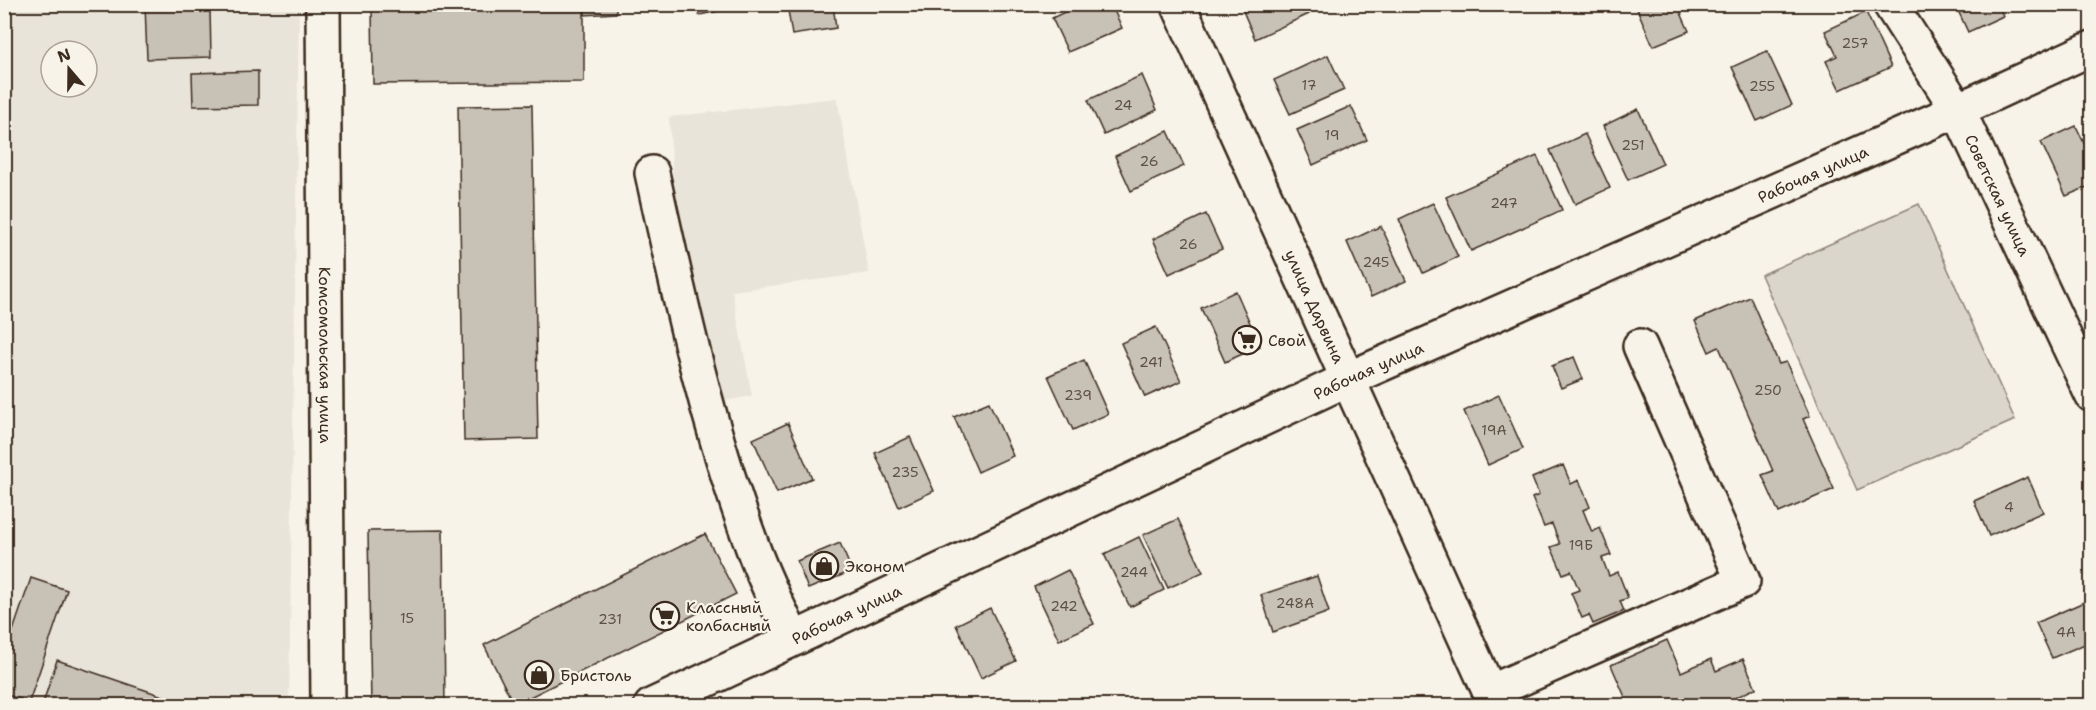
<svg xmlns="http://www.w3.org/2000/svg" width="2096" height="710" font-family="'Shantell Sans',sans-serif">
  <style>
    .built { fill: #e9e4d9; fill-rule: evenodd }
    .green { fill: #dbd6cb; stroke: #8b8074; stroke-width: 1.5 }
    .building { fill: #c8c1b6; stroke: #3b2a1e; stroke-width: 1.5 }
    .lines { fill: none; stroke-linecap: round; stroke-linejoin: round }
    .minor-casing { stroke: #3b2a1e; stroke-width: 38 }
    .minor { stroke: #f7f3e8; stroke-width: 33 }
    .labels { text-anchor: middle; stroke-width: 4.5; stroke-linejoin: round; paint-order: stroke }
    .number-label { font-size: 14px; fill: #5e5044 }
    .street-label { font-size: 16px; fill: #3b2a1e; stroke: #f7f3e8 }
    .poi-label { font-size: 16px; fill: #3b2a1e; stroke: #f7f3e8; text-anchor: start }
  </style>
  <rect width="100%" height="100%" fill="#f7f3e8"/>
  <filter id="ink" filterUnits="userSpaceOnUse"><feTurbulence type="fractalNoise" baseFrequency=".0167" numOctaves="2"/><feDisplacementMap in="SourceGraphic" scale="12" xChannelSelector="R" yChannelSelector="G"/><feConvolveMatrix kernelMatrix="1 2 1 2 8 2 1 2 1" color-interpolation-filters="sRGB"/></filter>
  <g filter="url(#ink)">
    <g class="built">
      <path d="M4,5H299L289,705H5ZM51,51H87V87H51Z"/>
      <path d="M837,98L869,273L732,291L752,396L719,402L676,226L669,117Z"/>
    </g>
    <path class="green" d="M1919,204L2015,420L1857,490L1761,275Z"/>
    <g class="building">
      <path d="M145,4H255V9L210,10L211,57L147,59Z"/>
      <path d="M372,4H584V82L373,84Z"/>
      <path d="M585,4H616V13L585,15Z"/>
      <path d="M697,4H739V7L699,15Z"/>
      <path d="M787,4H833L836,28L792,35Z"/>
      <path d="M1081,4H1111L1122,28L1068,52L1052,18Z"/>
      <path d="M1240,4H1305L1309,14L1255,39Z"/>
      <path d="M1635,4H1677L1689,31L1653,46Z"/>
      <path d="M1955,4H1998L2003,16L1968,32Z"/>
      <path d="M1866,12L1891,67L1840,90L1826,61L1837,56L1825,31Z"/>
      <path d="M1767,51L1792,105L1757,121L1732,67Z"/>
      <path d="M1328,55L1344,90L1290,114L1274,80Z"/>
      <path d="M258,71V105L193,106L192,73Z"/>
      <path d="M1142,75L1157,110L1104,135L1088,100Z"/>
      <path d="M532,105L538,439L464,441L458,106Z"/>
      <path d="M1351,106L1367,140L1313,165L1297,130Z"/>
      <path d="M1638,109L1663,164L1628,180L1603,126Z"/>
      <path d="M2076,126L2092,160V185L2066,196L2041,142Z"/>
      <path d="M1168,131L1184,166L1131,191L1115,156Z"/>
      <path d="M1585,134L1610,188L1575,204L1550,150Z"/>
      <path d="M1537,156L1562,210L1471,251L1446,197Z"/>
      <path d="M1433,203L1458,257L1423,273L1399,219Z"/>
      <path d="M1206,214L1222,249L1169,274L1153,239Z"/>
      <path d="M1381,226L1406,281L1371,297L1347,242Z"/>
      <path d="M1236,291L1260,346L1225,362L1201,308Z"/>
      <path d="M1750,297L1779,364L1786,362L1810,416L1803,419L1834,489L1779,513L1762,475L1773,471L1719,347L1709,352L1695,321Z"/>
      <path d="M1156,327L1181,381L1145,397L1121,343Z"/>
      <path d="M1574,357L1583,379L1561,388L1552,366Z"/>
      <path d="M1084,360L1108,414L1073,430L1048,376Z"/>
      <path d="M1499,395L1523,449L1488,465L1464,411Z"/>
      <path d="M989,402L1013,456L978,472L954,417Z"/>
      <path d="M788,423L812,478L777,493L753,439Z"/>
      <path d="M910,437L934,491L899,507L875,453Z"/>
      <path d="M1563,465L1571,484L1579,480L1590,507L1583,510L1592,532L1600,528L1611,555L1602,558L1609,576L1618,572L1628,598L1620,601L1624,611L1593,624L1589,615L1582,618L1571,593L1579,590L1571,571L1563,574L1551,547L1560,544L1552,524L1544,527L1532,498L1539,495L1532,478Z"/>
      <path d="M2028,477L2043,512L1989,536L1974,501Z"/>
      <path d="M1178,519L1203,572L1168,588L1143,535Z"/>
      <path d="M443,530L445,706H371L368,531Z"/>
      <path d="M705,534L736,594L514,705L484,645Z"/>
      <path d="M1139,537L1164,590L1130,607L1104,554Z"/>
      <path d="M840,543L852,571L808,589L797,561Z"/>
      <path d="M1068,570L1094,624L1059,640L1034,587Z"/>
      <path d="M1317,576L1329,612L1273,632L1261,595Z"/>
      <path d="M31,578L67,590L29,702L4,694V657Z"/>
      <path d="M2091,599L2092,641L2052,658L2036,623Z"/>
      <path d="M990,608L1016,661L981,678L956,625Z"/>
      <path d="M1667,640L1681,672L1711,659L1716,671L1743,659L1756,688L1718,706H1629L1611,665Z"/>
      <path d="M57,660L192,706H42Z"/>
    </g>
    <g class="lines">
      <g class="minor-casing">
        <g id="minor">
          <path id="s1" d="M323,4L328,706"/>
          <path id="s2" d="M1178,4L1496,706"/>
          <path id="s3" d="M1890,4L1958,110L2092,395"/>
          <path d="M652,173C680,301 708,429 754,551C765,581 780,610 793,639"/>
          <path d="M1490,692L1743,581L1640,346"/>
          <path id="s4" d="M651,706L1348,379L1958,110L2092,48"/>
        </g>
      </g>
      <use href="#minor" class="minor"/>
    </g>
  </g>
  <defs>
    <g id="supermarket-ring" transform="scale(1.5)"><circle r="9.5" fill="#f7f3e8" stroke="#3b2a1e" stroke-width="1.5"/><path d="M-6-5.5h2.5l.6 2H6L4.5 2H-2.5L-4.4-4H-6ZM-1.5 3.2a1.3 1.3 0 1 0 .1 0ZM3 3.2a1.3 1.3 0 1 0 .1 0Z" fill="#3b2a1e"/></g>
    <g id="shop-ring" transform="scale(1.5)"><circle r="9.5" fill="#f7f3e8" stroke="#3b2a1e" stroke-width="1.5"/><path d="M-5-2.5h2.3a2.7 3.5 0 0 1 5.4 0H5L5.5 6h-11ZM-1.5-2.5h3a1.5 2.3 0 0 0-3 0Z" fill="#3b2a1e"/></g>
  </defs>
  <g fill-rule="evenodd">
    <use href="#supermarket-ring" x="1247" y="340"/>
    <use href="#shop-ring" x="824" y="566"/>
    <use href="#supermarket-ring" x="665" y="616"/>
    <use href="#shop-ring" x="539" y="675"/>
  </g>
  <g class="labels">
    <g class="number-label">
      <text x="1855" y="48">257</text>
      <text x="1309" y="90">17</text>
      <text x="1762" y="91">255</text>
      <text x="1123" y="110">24</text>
      <text x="1332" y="140">19</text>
      <text x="1633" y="150">251</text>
      <text x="1149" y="166">26</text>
      <text x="1504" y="208">247</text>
      <text x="1188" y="249">26</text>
      <text x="1376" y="267">245</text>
      <text x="1151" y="367">241</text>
      <text x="1768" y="395">250</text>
      <text x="1078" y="400">239</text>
      <text x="1494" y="435">19А</text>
      <text x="905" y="477">235</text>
      <text x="2009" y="512">4</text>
      <text x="1581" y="550">19Б</text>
      <text x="1134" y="577">244</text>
      <text x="1295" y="608">248А</text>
      <text x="1064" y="611">242</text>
      <text x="407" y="623">15</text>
      <text x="610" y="624">231</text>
      <text x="2066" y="637">4А</text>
    </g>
    <g class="street-label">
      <text dy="6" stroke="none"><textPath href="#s4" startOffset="1278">Рабочая улица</textPath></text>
      <text dy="6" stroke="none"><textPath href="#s3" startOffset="220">Советская улица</textPath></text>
      <text dy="6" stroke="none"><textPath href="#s2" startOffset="332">улица Дарвина</textPath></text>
      <text dy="6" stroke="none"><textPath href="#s1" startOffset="351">Комсомольская улица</textPath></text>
      <text dy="6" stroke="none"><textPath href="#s4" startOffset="792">Рабочая улица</textPath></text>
      <text dy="6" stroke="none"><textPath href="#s4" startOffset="216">Рабочая улица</textPath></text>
    </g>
    <g class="poi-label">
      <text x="1268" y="346">Свой</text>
      <text x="845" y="572">Эконом</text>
      <text x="686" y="613">Классный<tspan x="686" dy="18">колбасный</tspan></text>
      <text x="560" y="681">Бристоль</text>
    </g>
  </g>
  <rect width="2096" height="710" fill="none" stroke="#f7f3e8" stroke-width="24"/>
  <rect x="12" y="12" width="2072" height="686" fill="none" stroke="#3b2a1e" stroke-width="2" filter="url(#ink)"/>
  <g transform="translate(69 69) rotate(340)"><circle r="28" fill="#f7f3e8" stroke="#aca397" stroke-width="1.5"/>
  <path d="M0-4.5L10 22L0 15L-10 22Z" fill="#3b2a1e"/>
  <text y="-9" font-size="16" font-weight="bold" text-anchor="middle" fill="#3b2a1e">N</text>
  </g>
</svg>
